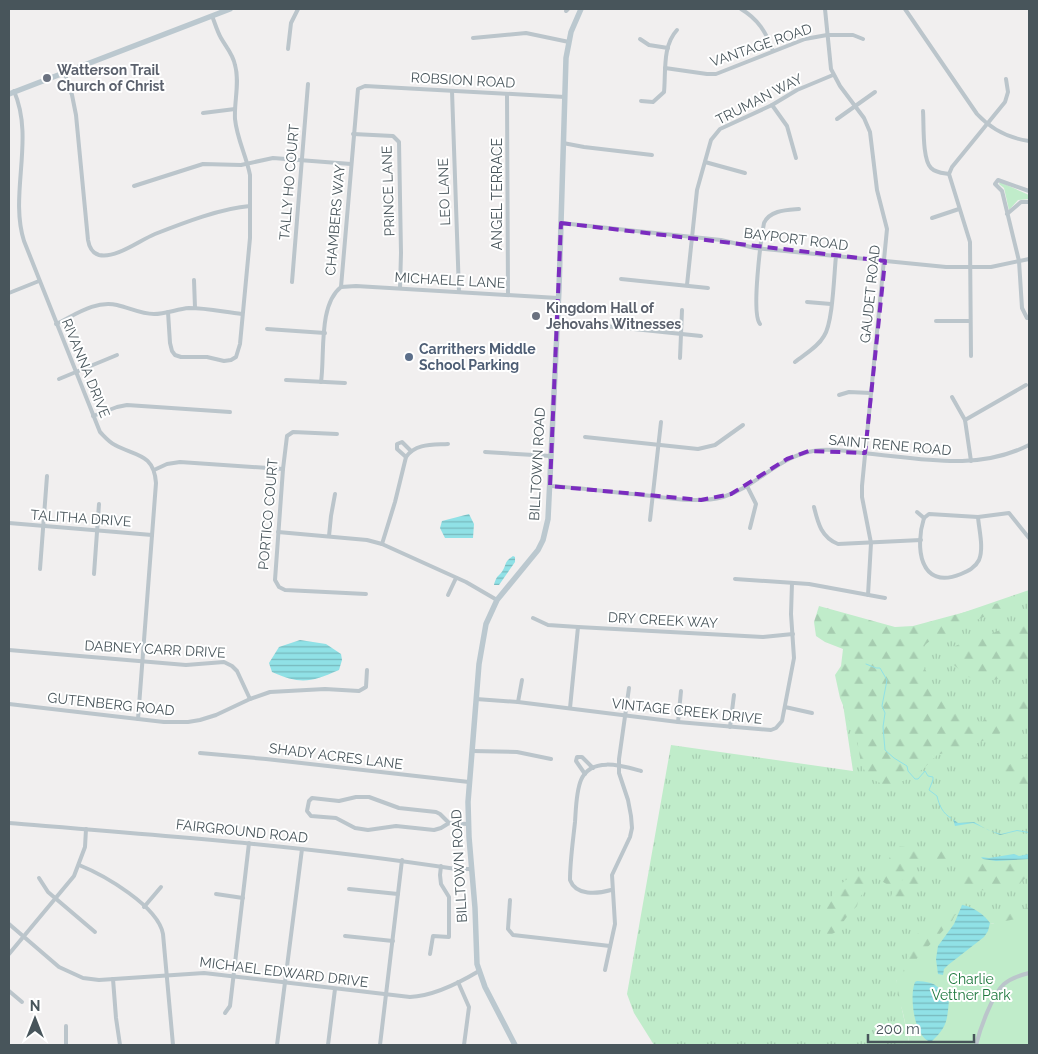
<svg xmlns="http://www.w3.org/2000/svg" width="1038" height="1054" font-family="Raleway,sans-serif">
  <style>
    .grass { fill: url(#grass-tufts) }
    .forest { fill: url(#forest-firs) }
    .park { fill: #c0ecca }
    .water { fill: url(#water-rules) }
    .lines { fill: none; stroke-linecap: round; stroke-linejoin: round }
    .stream { stroke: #90e1e6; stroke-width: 1 }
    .street { stroke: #bbc5cb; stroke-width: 4 }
    .secondary { stroke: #bbc8cf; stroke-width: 5.5 }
    .marked { fill: none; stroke: #7b2cbf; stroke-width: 4; stroke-dasharray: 10 6; stroke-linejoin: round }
    .worship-dot { fill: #6b7280; stroke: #fff; stroke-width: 2 }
    .service-dot { fill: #5c6f8a; stroke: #fff; stroke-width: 2 }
    .labels { text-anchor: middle; stroke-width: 4; stroke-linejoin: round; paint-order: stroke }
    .street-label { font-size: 14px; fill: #48555b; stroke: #fff }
    .worship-label { font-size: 14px; font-weight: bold; fill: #5b616d; stroke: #fff; text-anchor: start }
    .service-label { font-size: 14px; font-weight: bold; fill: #4e5e75; stroke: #fff; text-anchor: start }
    .park-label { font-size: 14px; fill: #1d783d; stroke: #fff }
  </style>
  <defs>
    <pattern id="grass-tufts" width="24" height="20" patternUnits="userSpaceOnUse" patternTransform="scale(1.25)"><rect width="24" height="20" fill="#c0ecca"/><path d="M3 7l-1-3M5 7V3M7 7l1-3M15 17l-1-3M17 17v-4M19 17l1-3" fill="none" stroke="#a6ccb0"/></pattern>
    <pattern id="forest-firs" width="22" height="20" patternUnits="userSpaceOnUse" patternTransform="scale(1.25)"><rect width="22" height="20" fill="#c0ecca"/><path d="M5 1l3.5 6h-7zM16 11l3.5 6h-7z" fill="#a6ccb0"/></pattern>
    <pattern id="water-rules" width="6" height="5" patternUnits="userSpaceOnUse" patternTransform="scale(1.25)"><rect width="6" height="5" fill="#90e1e6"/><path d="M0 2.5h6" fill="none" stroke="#78b9bd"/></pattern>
  </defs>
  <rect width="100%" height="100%" fill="#f1efef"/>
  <path class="grass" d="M1029,590V921L1016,919L990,924L896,981L909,1042L900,1045H654L634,1013L627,994L671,745L853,771L838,671L962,613Z"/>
  <g class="forest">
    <path d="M1006,601H1015C1001,611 987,615 972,622C968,624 963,627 959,629C945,635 921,639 919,657L934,687L943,699L949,705L958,708L966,715L981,722L990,717L995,711L1029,698V716L1008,727L996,736L977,743L967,742L957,749L937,755L923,769L906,780L887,786L869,778L861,764L857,739L840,698L835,675L841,666L843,649L825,642L816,636L814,622L819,606L895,627L913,626Z"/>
    <path d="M1029,619V672L989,681L968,677L948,660L944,652L975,636L991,634L1011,625Z"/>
    <path d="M1029,755V785H1011L998,781C996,767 1019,760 1029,755Z"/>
    <path d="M900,846C909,846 910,849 916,850C929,853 932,841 946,855V860C937,861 926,860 918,865C907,872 901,881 888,885L880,880L892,852Z"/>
    <path d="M978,857L994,863L1029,860V875L1022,881L1016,890L1007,885C987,893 977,891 958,885L965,871L973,865Z"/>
    <path d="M923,871L929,874C924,890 908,899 894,907L889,904C893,884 904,876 923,871Z"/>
    <path d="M858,873L870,876L872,883L859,898L857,906L846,918L836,932L828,936L821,931C825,905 833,884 858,873Z"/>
    <path d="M1029,907V927L907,1021L900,1004L895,984C909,970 908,943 920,931C925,926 931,926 938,923C945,919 948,912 957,911L955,919L992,929L999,911C1009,907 1017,912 1029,907Z"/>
  </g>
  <g class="park">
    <path d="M1000,182L1029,195V199L1018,200L1009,210L1004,188L999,184Z"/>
    <path d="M955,915L990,924L1016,919L1029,921V1045H901L909,1041L896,981L952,921Z"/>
  </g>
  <g class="water">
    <path d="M469,514L474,524L473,538H445L440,528L442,521Z"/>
    <path d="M513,556L515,557V562L499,585H494C497,574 499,577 503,570C507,563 504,562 513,556Z"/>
    <path d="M300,640L326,644L341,654L342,660L339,670C311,682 301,685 272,672L269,663L279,647Z"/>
    <path d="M953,819L958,823L974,822L988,830L1001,834L1017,830L1029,832V833L1017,831L1000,835L973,823L955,826Z"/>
    <path d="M1014,854L1019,856L1029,854V859L996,861L983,859L981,857L989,858Z"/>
    <path d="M962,905C972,906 985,915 990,923L988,931L984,937L948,965L944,969L943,975L938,974L936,959L938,946L954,924Z"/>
    <path d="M917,981C936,982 938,986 949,1000C947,1022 947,1027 931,1042C914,1038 909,996 915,982Z"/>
  </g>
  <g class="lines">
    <path class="stream" d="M866,664L876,668H880L887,680L882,706L885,713L883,727L885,750L894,758L907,766L908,771L915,779H918L925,771L928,776L933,777V780L929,790L937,796C939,805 943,814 951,818"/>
    <g class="street">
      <path d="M741,9C758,19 766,32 773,51"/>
      <path d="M825,9L831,69L840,86L864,118L870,132L877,190L887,229L862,486V497L871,543L868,595"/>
      <path d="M905,9L977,114C991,129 1008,138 1029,141"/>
      <path d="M566,11L568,9"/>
      <path d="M473,38L526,33L569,42"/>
      <path d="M640,39L649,45L668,48"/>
      <path d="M288,49L291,23L298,9"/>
      <path d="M665,68L707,74H716L805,39L827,35H853L863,39"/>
      <path d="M64,72L72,95L76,115L88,240C89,246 92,253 99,255C116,259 140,240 155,234C183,223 222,208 250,206"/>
      <path d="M14,91C35,139 9,194 24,241L100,432C105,437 109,442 115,445C135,456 154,453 156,483L138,719"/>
      <path d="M452,91L459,292"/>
      <path d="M507,94L508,295"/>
      <path d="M641,101L653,102L664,92C666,73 662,46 677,30"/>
      <path d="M772,105L787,126L796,158"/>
      <path d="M923,111C924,124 922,159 931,168C936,173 943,173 949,174"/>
      <path d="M203,113L235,109"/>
      <path d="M837,119L875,92"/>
      <path d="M353,134L393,136L399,142L401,253L400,288"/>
      <path d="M563,143L584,147L652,155"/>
      <path d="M705,162L745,173"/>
      <path d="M134,186L203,164L241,165L273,158L351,164"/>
      <path d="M1029,191L998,180L995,184L1002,191L1019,261L1022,308L1027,318H1029"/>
      <path d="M1007,214L1021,202H1029"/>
      <path d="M932,218L959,209"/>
      <path d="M561,223L721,240L755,248L946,267H991L1029,259"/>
      <path d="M621,279L708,288"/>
      <path d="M194,280L195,308"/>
      <path d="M292,282L308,84"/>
      <path d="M687,285L697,190L711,140L720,129L772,105L797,90L833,75"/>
      <path d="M341,287L356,286L558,298"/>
      <path d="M9,293L39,281"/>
      <path d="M807,302L831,304"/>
      <path d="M168,312L170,343L172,351L175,355L181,357H207L224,361L231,360L236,357L240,344L250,238V175C246,155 237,139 235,119C234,101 240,82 235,65C233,54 226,47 221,38C217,31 215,23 212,16"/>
      <path d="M557,321L701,336"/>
      <path d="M936,321H970"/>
      <path d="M56,324C75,315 95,300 117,305C130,308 141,314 154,314C166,314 177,309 189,308C207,308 224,312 242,314"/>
      <path d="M760,324C751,314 761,239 764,223C770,210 787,210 799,209"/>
      <path d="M267,329L325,333"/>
      <path d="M971,356L970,242L949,174L952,167L1005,102L1008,92L1006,79"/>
      <path d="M680,358L682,310"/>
      <path d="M795,362C805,354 818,347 824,336C833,323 834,274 836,256"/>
      <path d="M59,379L117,355"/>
      <path d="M286,380L345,383"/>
      <path d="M321,382C325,355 318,305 341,287L358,89L365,86L565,97"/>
      <path d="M839,395L849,392L871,393"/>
      <path d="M952,397L965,420L971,461"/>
      <path d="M93,416L117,407L127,405L230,412"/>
      <path d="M965,420L1026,385"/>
      <path d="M337,434L293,432L287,436L283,469L275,580L279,587L285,590L366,594"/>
      <path d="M585,437L698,449L715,445L743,425"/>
      <path d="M485,452L551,456"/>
      <path d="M406,457L397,449V444L402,442L411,451"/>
      <path d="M154,470L167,464L180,462L283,469"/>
      <path d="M550,486C584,488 618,493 652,496C675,499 700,503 723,497C759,486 780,453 821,450C834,449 848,451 862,453C919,458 976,472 1029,445"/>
      <path d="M747,486L756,504L750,528"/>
      <path d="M814,507C818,523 821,537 838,544L921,540"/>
      <path d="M917,512L924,518"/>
      <path d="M924,518C915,546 919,591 961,574C968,571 975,568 979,560C984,548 979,530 978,517"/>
      <path d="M924,518L929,514L978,517L1009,513L1029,538"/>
      <path d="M650,520L661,422"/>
      <path d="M9,523L152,535"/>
      <path d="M278,532L367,540L382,544L466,582L497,600"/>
      <path d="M329,536L331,516L335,494"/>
      <path d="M382,544L395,502L406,457C416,443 433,445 448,444"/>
      <path d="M40,569L47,476"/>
      <path d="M94,574L99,504"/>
      <path d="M735,579L809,584L885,598"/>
      <path d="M448,595L456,578"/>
      <path d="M533,618L548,625L578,627L763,637L793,634"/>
      <path d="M9,650L186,665L224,662L232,666L237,671L250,699"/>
      <path d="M476,699L518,702L678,722L771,730L776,728L782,721L794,658L791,614L792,583"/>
      <path d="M518,702L522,680"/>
      <path d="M9,704L164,722H188L200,720L216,715L250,699L270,692L325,689L359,691L366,687L367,670"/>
      <path d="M785,707L812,713"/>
      <path d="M570,708L578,627"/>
      <path d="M678,722L681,691"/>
      <path d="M730,727L734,695"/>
      <path d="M472,751L517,752L551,759"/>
      <path d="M200,753L266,759L469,782"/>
      <path d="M585,774L576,761L577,757H582L593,768"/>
      <path d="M9,823C158,835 308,846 456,869H472"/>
      <path d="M449,823L441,828L434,830L396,826L368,830L355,828L336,818L311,816L307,811L309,801L312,798L339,801L356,797H369L399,808L436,812L440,814L449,823L468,824"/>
      <path d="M79,865C104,875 158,906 163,934L173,1045"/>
      <path d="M39,878L48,892L95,932"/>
      <path d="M349,889L398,894"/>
      <path d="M611,890C597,894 576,896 570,880C570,861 573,841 575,822C576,809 576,792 581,780C591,756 623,766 641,771"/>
      <path d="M216,894L243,898"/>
      <path d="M510,900L508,929L513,935L610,946"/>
      <path d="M144,907L161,887"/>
      <path d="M9,924L59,967L83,978L99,980L204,973L410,997C434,996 459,983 479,971"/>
      <path d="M345,936L393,941"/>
      <path d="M9,954L74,876L85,847L86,829"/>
      <path d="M430,954L433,936L449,937V897L441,884L440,875L441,866"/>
      <path d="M605,970L615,924L612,875L630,837L632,828L631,816L628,800L619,773V759L629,688"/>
      <path d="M113,979L116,1018L120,1045"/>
      <path d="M458,982L469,1007L464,1045"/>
      <path d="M9,991L22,1002"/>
      <path d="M225,1013L230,1006L249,843"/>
      <path d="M66,1045V1026"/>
      <path d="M277,1045L302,849"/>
      <path d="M328,1045L335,989"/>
      <path d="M380,1045L402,860"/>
      <path d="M976,1045C980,1029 992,995 1004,984C1010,979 1021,975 1029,973"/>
    </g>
    <g class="secondary">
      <path d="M9,94L230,9"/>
      <path d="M515,1045L485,987L477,964L475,908L469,837L468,802L479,664L486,624L497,600L538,550L543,540L548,519L559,289L566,58L571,32L581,9"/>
    </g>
  </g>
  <path class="marked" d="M561,223L885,261L865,453L809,451L787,459L731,494L701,500L550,486Z"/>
  <g class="worship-dot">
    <circle cx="47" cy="78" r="5"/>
    <circle cx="536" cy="316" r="5"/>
  </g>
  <circle class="service-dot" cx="409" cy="357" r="5"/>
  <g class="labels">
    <g class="street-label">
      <text transform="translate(761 45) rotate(-19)" y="5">VANTAGE ROAD</text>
      <text transform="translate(463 80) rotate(3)" y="5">ROBSION ROAD</text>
      <text transform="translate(759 99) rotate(-27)" y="5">TRUMAN WAY</text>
      <text transform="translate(289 182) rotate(-85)" y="5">TALLY HO COURT</text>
      <text transform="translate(388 191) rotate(-92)" y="5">PRINCE LANE</text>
      <text transform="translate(444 192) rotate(-92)" y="5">LEO LANE</text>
      <text transform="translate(497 194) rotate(-90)" y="5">ANGEL TERRACE</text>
      <text transform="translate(335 220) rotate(-85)" y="5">CHAMBERS WAY</text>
      <text transform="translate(796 239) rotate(7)" y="5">BAYPORT ROAD</text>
      <text transform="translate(450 280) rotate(3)" y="5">MICHAELE LANE</text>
      <text transform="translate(870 294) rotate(-84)" y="5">GAUDET ROAD</text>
      <text transform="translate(86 368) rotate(68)" y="5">RIVANNA DRIVE</text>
      <text transform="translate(890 445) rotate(5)" y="5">SAINT RENE ROAD</text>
      <text transform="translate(537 464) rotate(-87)" y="5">BILLTOWN ROAD</text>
      <text transform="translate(268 514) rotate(-85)" y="5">PORTICO COURT</text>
      <text transform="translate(81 518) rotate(4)" y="5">TALITHA DRIVE</text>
      <text transform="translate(663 620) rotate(3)" y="5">DRY CREEK WAY</text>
      <text transform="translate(155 649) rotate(3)" y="5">DABNEY CARR DRIVE</text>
      <text transform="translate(111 704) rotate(6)" y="5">GUTENBERG ROAD</text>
      <text transform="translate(687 711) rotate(6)" y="5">VINTAGE CREEK DRIVE</text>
      <text transform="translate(336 756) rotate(7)" y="5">SHADY ACRES LANE</text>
      <text transform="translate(242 831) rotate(6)" y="5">FAIRGROUND ROAD</text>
      <text transform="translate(459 866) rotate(-93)" y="5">BILLTOWN ROAD</text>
      <text transform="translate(284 972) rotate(7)" y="5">MICHAEL EDWARD DRIVE</text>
    </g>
    <g class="worship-label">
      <text x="57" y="75">Watterson Trail<tspan x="57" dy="16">Church of Christ</tspan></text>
      <text x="546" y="313">Kingdom Hall of<tspan x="546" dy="16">Jehovahs Witnesses</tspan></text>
    </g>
    <g class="service-label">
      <text x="419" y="354">Carrithers Middle<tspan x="419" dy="16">School Parking</tspan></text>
    </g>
    <g class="park-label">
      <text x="971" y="984">Charlie<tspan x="971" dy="16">Vettner Park</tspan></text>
    </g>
  </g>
  <rect width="1038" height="1054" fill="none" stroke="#48555b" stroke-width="20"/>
  <g transform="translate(35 1019)" stroke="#ffffff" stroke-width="4" paint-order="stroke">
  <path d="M0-4L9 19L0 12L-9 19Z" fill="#48555b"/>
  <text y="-8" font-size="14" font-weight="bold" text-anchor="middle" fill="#48555b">N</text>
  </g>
  <path d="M868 1034v8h106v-8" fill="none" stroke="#48555b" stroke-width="2.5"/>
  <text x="876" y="1034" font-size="15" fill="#48555b" stroke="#ffffff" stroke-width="4" paint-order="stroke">200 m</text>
</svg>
